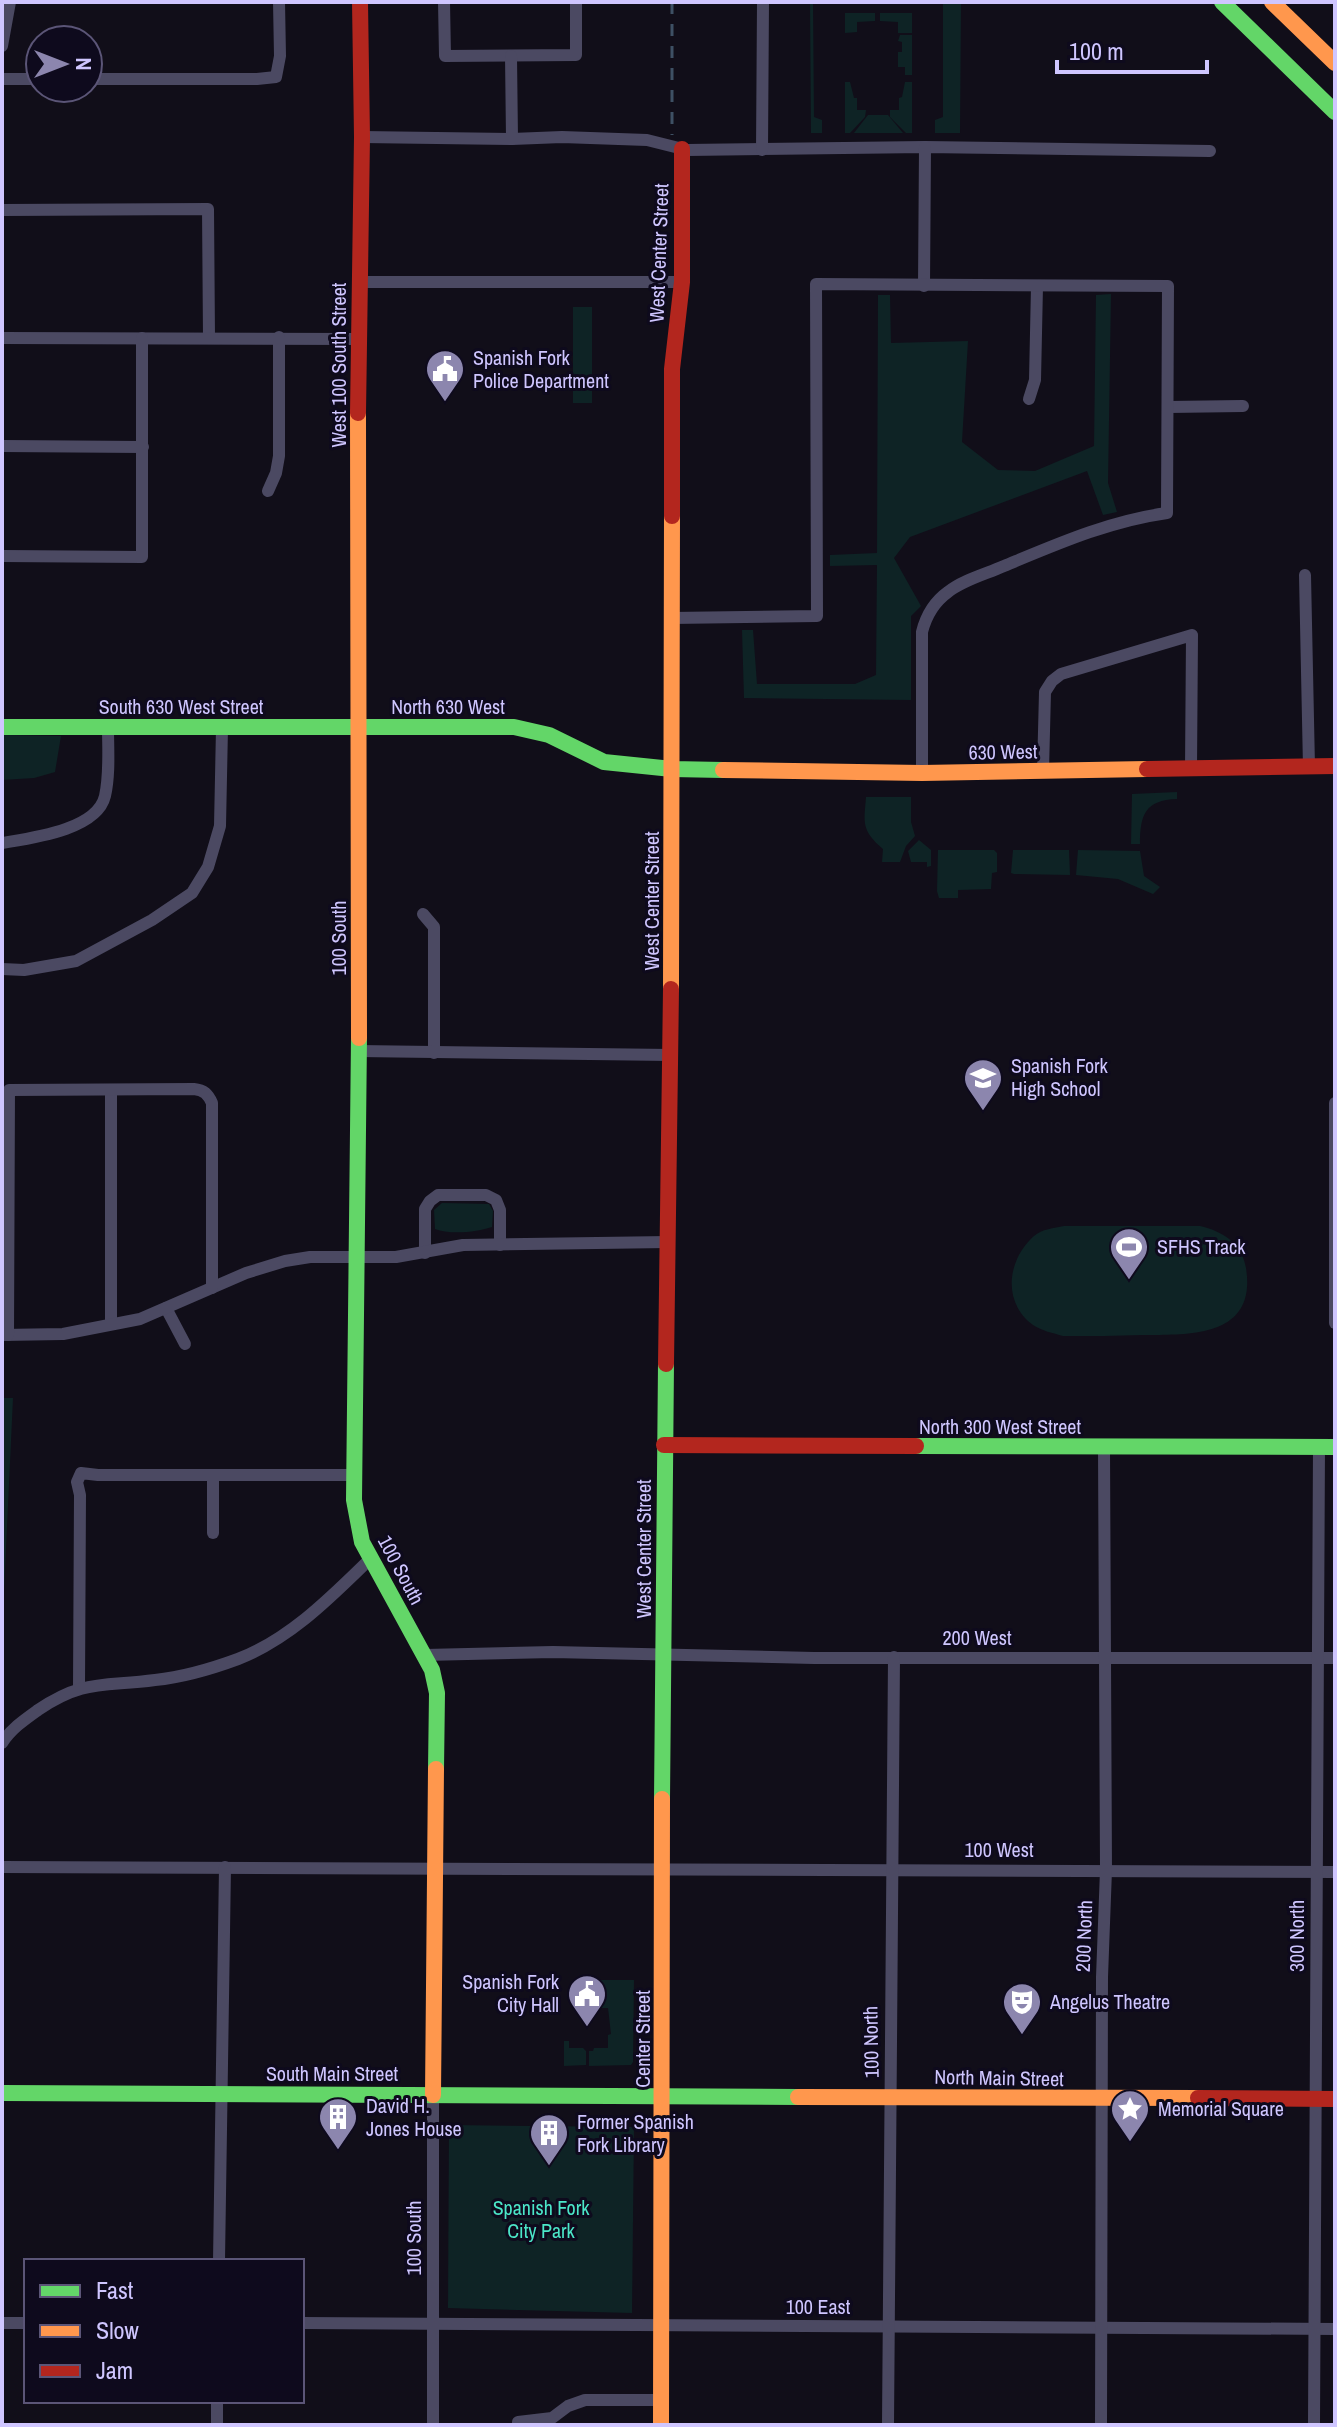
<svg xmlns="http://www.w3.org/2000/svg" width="1337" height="2427" font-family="'Archivo Narrow',sans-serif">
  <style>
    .green { fill: #0e2325 }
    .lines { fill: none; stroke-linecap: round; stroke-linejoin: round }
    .street { stroke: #4b4962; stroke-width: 12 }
    .fast { stroke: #63d668; stroke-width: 16 }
    .slow { stroke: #ff974d; stroke-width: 16 }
    .jam { stroke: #b3261e; stroke-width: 16 }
    .rail { stroke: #3e5064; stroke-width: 3; stroke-dasharray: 12 10; stroke-linecap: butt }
    .labels { text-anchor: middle; stroke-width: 6; stroke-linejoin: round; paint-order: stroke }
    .street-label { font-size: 20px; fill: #cfc6ff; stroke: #0e0a1d }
    .poi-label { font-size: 20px; fill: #cfc6ff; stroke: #0e0a1d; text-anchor: start }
    .park-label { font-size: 20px; fill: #4be6c8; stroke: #0e0a1d }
  </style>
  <rect width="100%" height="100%" fill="#110e19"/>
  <g class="green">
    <path d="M810,2H813L814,117L822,120V133H811Z"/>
    <path d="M943,2H961L960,133H935V120L943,117Z"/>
    <path d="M845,13H875V21L857,22V32L845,33Z"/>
    <path d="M880,13H912V33H898V22L880,21Z"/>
    <path d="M900,35H912V75H905V67H898V52H902V42L898,41Z"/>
    <path d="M845,82H850L854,98H857V110H866L865,117L850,133H845Z"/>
    <path d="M905,82H912V133H906L890,117V110H899V98L902,97Z"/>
    <path d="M868,115H888L903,133H854Z"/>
    <path d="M1111,294L1108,483L1117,512L1103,515L1087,471L910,537L894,558L921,606L911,616V700L744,698L742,630H753L757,684H855L876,675L877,565L830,566V555L877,553L878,295H890L891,343L968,341L962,442L998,470L1035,471L1094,446L1096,295Z"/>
    <rect x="573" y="307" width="19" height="96"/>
    <path d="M2,735L61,736L55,772L34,778L2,780Z"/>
    <path d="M1177,792V799C1145,800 1140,815 1140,844H1131L1132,794Z"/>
    <path d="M866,797H911V822L915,836L906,846L900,862H882L883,849C861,830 864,823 866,797Z"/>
    <path d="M919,840L931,850V866L927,867V862H911L908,851Z"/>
    <path d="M938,850H994L997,853V872L992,873L991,889L958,890V898H939L937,891Z"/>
    <path d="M1013,850H1069L1070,875L1014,874L1011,873Z"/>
    <path d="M1078,850L1140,851L1144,876L1160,887L1153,894L1118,879L1076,875Z"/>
    <path d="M442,1203L489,1204L493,1211L492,1227C478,1232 450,1235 435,1229L434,1210Z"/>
    <path d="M1064,1226H1200C1222,1231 1242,1243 1246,1268C1257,1337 1191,1335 1143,1335C1117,1336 1090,1336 1063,1336C1053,1333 1042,1331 1033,1325C1002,1302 1007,1260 1034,1236C1042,1229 1054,1228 1064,1226Z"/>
    <path d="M2,1398H13L2,1635Z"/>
    <path d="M592,1980H634L633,2062L631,2065L589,2066V2051H593L594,2048H608V2035L611,2034L608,2008H594Z"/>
    <path d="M564,2041H569V2048H583L586,2051V2065L564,2066Z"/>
    <path d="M449,2125L634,2127L632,2313L448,2308Z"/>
  </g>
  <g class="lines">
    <g class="street">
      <path d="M444,2L445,56L576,55V2"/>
      <path d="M2,46L10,2"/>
      <path d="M511,56L512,139"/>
      <path d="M2,79H40"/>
      <path d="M88,79H257L276,77L280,56L279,2"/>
      <path d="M362,137L512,139L562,137L647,140L687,150L925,147L1210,151"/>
      <path d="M762,150L763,2"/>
      <path d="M2,210L208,209L209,337"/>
      <path d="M358,282H682"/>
      <path d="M924,286L925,147"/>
      <path d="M2,338L358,339"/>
      <path d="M1029,399L1035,380L1037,286"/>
      <path d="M1168,407L1243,406"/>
      <path d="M2,446L143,447"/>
      <path d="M268,491L276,473L279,456V337"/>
      <path d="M2,556L142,557V338"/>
      <path d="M1305,575L1309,767"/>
      <path d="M671,618L817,616L816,284L1168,286L1167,513C1109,521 1057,544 1004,566C986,574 963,580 948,592C934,602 926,616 922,632V773"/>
      <path d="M1043,771L1045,692L1052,681L1061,674L1192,635L1191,769"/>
      <path d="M2,843C32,838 97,830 105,796C110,774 108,749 108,727"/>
      <path d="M423,914L434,927V1053"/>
      <path d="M2,969L24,970L76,961L152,920L192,893L208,867L220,826L222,728"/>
      <path d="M358,1051L671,1055"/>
      <path d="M111,1090V1324"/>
      <path d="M1335,1103V1323"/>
      <path d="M425,1253V1209L430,1201L438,1195H486L496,1200L500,1210V1245"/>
      <path d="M166,1308L185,1344"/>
      <path d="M2,1335L63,1334L140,1319L246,1273L285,1261L310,1257H396L463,1245L668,1242"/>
      <path d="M8,1335L9,1090L194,1089C204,1090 208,1094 212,1103V1288"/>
      <path d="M213,1475V1533"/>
      <path d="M425,1655L553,1652L814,1658H1335"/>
      <path d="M79,1688L80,1495L77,1482L81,1473L98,1475H354"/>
      <path d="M2,1743C11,1729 24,1720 38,1710C84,1679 103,1687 155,1680C184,1677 211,1669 238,1659C290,1639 331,1597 370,1559"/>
      <path d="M2,1867L1335,1872"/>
      <path d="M219,2261L225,1867"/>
      <path d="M2,2323H26"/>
      <path d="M302,2323L1335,2329"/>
      <path d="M217,2425V2401"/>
      <path d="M433,2425V2095"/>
      <path d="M518,2425V2422L552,2418L568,2406L585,2400H661"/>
      <path d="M888,2425L894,1657"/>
      <path d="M1101,2425L1102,1977L1106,1870L1104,1448"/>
      <path d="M1314,2425L1319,1447"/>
    </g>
    <g class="fast">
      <path d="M1222,2L1335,112"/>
      <path d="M2,727H514L549,735L604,762L672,769L723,770"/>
      <path d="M359,1038L354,1500L362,1542L432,1670L437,1693L436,1769"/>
      <path d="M916,1446L1335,1447"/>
      <path d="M662,1799L666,1364"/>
      <path d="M2,2093L798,2097"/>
    </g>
    <g class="slow">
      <path d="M1272,2L1335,63"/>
      <path d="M358,413L359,1038"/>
      <path d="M723,770L922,773L1147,769"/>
      <path d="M671,989L672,516"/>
      <path d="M433,2095L436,1769"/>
      <path d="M798,2097L1198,2098"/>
      <path d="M661,2425L662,1799"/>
    </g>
    <g class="jam">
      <path d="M358,413L362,137L360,2"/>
      <path d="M672,516V369L682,282V149"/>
      <path d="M1147,769L1335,766"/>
      <path d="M666,1364L671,989"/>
      <path d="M664,1445L916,1446"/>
      <path d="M1198,2098L1335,2099"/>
    </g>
    <path class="rail" d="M672,2V135"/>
  </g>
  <defs>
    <g id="civic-pin" transform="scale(2)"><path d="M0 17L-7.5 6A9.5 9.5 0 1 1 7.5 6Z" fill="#8c86ae" stroke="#0e0a1d"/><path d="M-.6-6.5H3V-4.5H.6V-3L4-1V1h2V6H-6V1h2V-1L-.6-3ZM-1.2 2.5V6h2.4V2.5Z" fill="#fff"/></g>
    <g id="school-pin" transform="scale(2)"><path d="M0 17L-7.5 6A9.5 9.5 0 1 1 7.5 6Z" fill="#8c86ae" stroke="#0e0a1d"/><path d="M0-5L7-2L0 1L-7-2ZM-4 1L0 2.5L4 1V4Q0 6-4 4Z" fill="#fff"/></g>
    <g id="stadium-pin" transform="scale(2)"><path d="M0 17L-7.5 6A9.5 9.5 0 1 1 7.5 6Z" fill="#8c86ae" stroke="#0e0a1d"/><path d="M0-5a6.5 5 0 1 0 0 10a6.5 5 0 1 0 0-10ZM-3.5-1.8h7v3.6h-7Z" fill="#fff"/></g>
    <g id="theatre-pin" transform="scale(2)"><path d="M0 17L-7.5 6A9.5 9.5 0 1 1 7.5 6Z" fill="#8c86ae" stroke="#0e0a1d"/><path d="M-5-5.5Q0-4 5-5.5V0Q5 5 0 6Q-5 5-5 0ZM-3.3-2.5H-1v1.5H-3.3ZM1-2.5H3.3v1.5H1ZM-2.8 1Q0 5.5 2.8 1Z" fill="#fff"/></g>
    <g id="sight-pin" transform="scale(2)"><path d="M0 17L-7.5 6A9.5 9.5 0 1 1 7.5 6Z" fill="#8c86ae" stroke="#0e0a1d"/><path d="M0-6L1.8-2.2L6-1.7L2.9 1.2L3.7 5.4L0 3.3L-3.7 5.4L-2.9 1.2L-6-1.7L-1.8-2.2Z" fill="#fff"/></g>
    <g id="building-pin" transform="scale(2)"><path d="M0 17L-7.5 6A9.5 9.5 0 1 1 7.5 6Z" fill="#8c86ae" stroke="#0e0a1d"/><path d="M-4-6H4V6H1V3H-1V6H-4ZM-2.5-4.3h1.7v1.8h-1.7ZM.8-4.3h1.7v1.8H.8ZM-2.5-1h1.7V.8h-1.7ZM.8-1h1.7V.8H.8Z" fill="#fff"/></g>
  </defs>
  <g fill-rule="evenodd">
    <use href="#civic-pin" x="445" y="369"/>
    <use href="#school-pin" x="983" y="1078"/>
    <use href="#stadium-pin" x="1129" y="1247"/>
    <use href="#civic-pin" x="587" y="1994"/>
    <use href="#theatre-pin" x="1022" y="2002"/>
    <use href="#sight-pin" x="1130" y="2109"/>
    <use href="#building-pin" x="338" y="2117"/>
    <use href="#building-pin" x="549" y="2133"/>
  </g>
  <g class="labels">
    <g class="street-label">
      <text transform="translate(659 253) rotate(-88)" y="7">West Center Street</text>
      <text transform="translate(339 365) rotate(-90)" y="7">West 100 South Street</text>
      <text x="181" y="714">South 630 West Street</text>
      <text x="448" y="714">North 630 West</text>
      <text transform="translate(1003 752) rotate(-1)" y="7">630 West</text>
      <text transform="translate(652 901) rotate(-90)" y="7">West Center Street</text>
      <text transform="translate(339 938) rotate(-90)" y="7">100 South</text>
      <text x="1000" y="1434">North 300 West Street</text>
      <text transform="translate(644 1549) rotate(-90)" y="7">West Center Street</text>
      <text transform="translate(401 1570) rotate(62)" y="7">100 South</text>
      <text x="977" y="1645">200 West</text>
      <text x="999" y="1857">100 West</text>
      <text transform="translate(1084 1936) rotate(-88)" y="7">200 North</text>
      <text transform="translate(1297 1936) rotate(-90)" y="7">300 North</text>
      <text transform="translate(643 2039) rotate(-90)" y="7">Center Street</text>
      <text transform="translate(871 2042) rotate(-91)" y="7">100 North</text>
      <text x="332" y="2081">South Main Street</text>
      <text transform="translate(999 2078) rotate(1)" y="7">North Main Street</text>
      <text transform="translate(414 2238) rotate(-90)" y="7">100 South</text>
      <text x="818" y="2314">100 East</text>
    </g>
    <g class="poi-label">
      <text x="473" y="365">Spanish Fork<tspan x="473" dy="23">Police Department</tspan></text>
      <text x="1011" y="1073">Spanish Fork<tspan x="1011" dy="23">High School</tspan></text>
      <text x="1157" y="1254">SFHS Track</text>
      <text x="559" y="1989" text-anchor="end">Spanish Fork<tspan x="559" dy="23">City Hall</tspan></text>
      <text x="1050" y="2009">Angelus Theatre</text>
      <text x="366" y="2113">David H.<tspan x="366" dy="23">Jones House</tspan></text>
      <text x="1158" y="2116">Memorial Square</text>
      <text x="577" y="2129">Former Spanish<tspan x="577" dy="23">Fork Library</tspan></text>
    </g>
    <g class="park-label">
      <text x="541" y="2215">Spanish Fork<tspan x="541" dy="23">City Park</tspan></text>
    </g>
  </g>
  <rect width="1337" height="2427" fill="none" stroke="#cfc6ff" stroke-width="8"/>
  <rect x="24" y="2259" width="280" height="144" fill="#0e0a1d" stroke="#5b5577" stroke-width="2"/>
  <rect x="40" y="2285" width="40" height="12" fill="#63d668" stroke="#5b5577" stroke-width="2"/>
  <text x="96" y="2299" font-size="24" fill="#cfc6ff">Fast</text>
  <rect x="40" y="2325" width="40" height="12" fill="#ff974d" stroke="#5b5577" stroke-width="2"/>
  <text x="96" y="2339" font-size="24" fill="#cfc6ff">Slow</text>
  <rect x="40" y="2365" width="40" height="12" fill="#b3261e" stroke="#5b5577" stroke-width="2"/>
  <text x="96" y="2379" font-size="24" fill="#cfc6ff">Jam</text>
  <g transform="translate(64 64) rotate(90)"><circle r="38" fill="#0e0a1d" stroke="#5b5577" stroke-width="2"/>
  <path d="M0-6L14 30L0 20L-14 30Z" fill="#8c86ae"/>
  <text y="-12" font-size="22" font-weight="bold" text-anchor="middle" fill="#cfc6ff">N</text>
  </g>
  <path d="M1057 60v12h150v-12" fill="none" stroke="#cfc6ff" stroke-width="4"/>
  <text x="1069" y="60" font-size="24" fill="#cfc6ff" stroke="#0e0a1d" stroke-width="6" paint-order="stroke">100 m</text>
</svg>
